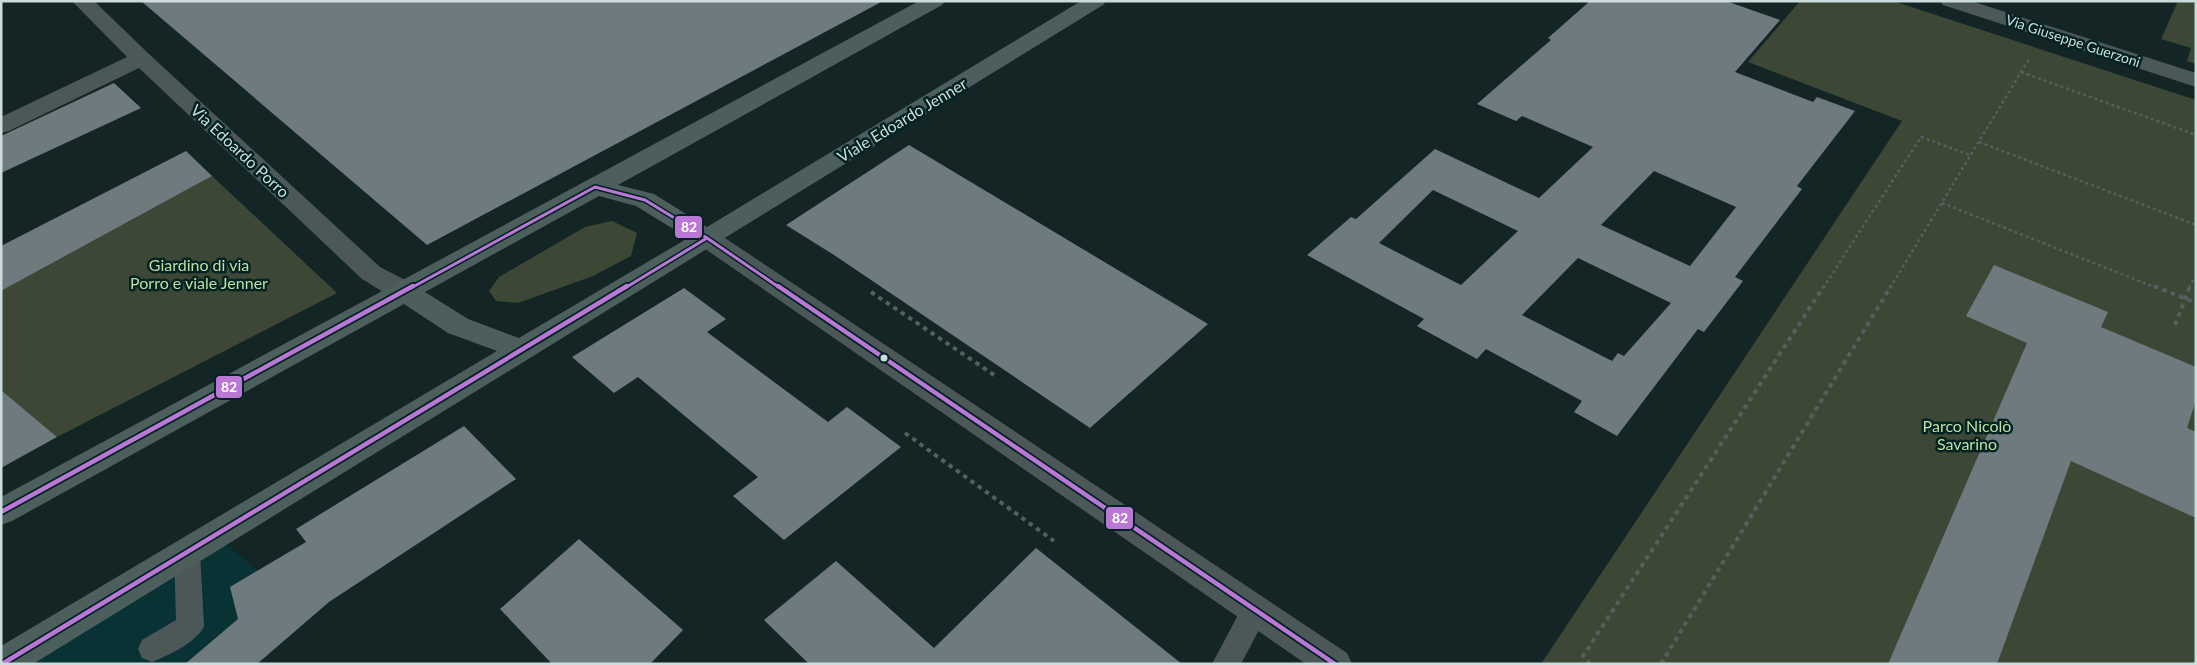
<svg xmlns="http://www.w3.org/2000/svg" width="2197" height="665" font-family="Lato,sans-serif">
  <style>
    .built { fill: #083233 }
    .green { fill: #3c4835 }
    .building { fill: #6e7a7d; fill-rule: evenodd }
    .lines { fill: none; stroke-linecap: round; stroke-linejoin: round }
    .path-far1 { stroke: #545f5f; stroke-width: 2.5; stroke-dasharray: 3 3; stroke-linecap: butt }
    .path { stroke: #545f5f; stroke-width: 4; stroke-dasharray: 4.5 4.5; stroke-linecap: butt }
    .lane { fill: #4c5858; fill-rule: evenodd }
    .street { fill: #4c5858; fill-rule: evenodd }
    .primary { fill: #4d5f5c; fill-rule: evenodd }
    .bus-1-far1-casing { stroke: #032223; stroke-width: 6 }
    .bus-1-casing { stroke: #032223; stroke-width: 8 }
    .bus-1-far1 { stroke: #ba77d6; stroke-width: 3 }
    .bus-1 { stroke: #ba77d6; stroke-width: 4.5 }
    .bus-dot { fill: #cbdcdc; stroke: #032223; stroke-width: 2 }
    .labels { text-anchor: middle; stroke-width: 5; stroke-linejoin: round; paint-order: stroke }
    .far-street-label { font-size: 14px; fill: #cbdcdc; stroke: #032223 }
    .street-label { font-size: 16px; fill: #cbdcdc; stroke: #032223 }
    .park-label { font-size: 16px; fill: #c0dfa1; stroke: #032223 }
    .line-badge { stroke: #032223; stroke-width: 2 }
    .badge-label { font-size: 14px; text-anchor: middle; font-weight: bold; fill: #fff }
  </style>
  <rect width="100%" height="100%" fill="#142526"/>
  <path class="built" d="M220,539L257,570L319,611L257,664H13Z"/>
  <g class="green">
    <path d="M1800,1H1893L2196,100V664H1541L1902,121L1748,62Z"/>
    <path d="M2178,1H2196V64L2187,61L2191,48L2161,39Z"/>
    <path d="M212,176L337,293L57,437L1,390V291Z"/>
    <path d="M612,221L637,233L631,256L593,276L518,303L496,301L489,291L499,277L585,227Z"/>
  </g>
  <g class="building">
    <path d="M141,1H883L427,245Z"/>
    <path d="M1590,1H1726L1780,20L1735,72L1813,102L1817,97L1855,111L1797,186L1802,189L1735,277L1743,281L1704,332L1698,329L1617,436L1574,412L1582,401L1486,349L1477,359L1417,326L1424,319L1307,255L1351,217L1356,219L1435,149L1539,198L1593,147L1522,116L1516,121L1477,104L1551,40L1548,38ZM1654,171L1736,207L1690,266L1601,225ZM1433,190L1518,231L1461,285L1379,243ZM1578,258L1671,303L1624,356L1618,353L1612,361L1522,315Z"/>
    <path d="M114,83L141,108L1,173V136Z"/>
    <path d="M909,145L1208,324L1090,428L834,255L786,225Z"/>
    <path d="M186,151L212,176L1,291V246Z"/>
    <path d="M1994,265L2108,312L2101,327L2196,367V400L2187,428L2196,432V518L2071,461L1997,664H1888L2027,343L1966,316Z"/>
    <path d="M684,288L726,319L707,332L828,422L847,407L901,447L784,540L733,496L758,477L638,377L614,393L572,357Z"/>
    <path d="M1,390L57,437L1,468Z"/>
    <path d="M464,426L516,479L329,602L257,664H185L238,619L230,587L306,542L296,529Z"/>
    <path d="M579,539L683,630L650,664H552L500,609Z"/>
    <path d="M1036,548L1182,664H809L764,620L836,561L934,648Z"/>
  </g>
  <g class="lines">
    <g class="path-far1">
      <path d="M2021,72L2196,135"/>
      <path d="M1979,142L2196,225"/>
      <path d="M1942,203L2157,288"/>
      <path d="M1823,288L1921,137L1970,155"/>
      <path d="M1890,288L2029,59"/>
      <path d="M2189,288L2196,275"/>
    </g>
    <g class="path">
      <path d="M2154,286L2196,303"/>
      <path d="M871,292L997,377"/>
      <path d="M2175,325L2190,286"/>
      <path d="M905,433L1054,541"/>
      <path d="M1590,664L1583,656L1824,286"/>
      <path d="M1661,664L1891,286"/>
    </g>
    <g class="lane">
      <path d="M187,541L196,544L200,552L204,626C196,643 169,655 152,662L142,658L138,649L142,640L176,620L174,552L178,544Z"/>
      <path d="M1256,597L1266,600L1270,609L1241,664H1212L1246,600Z"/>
    </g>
    <g class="street">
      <path d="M72,1H94L149,54L380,267L413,284L417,291L413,298C395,303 378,288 362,279L139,68L9,131L1,133V117L127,57Z"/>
      <path d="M1940,1H1971L2196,73V87L1943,5Z"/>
      <path d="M707,230L716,232L1347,653L1352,664H1306L698,244L694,238L698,232Z"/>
    </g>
    <path class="primary" d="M919,1H945L942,5L618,185L654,194L707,227L1081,1H1106L1103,5L33,664H1V646L497,351L448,333L404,304L12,521L1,525V497ZM599,196L636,206L688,238L519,338L468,319L425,292Z"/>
    <g class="bus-1-far1-casing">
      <g id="bus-1-far1">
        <path d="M411,288L595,187L645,200L707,238L780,288"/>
        <path d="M625,288L707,238"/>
      </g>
    </g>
    <g class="bus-1-casing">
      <g id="bus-1">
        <path d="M778,286L1335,664"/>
        <path d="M1,512L413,286"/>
        <path d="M2,664L627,286"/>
      </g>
    </g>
    <use href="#bus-1-far1" class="bus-1-far1"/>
    <use href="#bus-1" class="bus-1"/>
  </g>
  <circle class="bus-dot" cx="884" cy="358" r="4.5"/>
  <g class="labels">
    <g class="far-street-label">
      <text transform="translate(2073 41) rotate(18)" y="5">Via Giuseppe Guerzoni</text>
    </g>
    <g class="street-label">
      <text transform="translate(902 120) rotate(-31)" y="6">Viale Edoardo Jenner</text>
      <text transform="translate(240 151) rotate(43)" y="6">Via Edoardo Porro</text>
    </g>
    <g class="park-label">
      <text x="199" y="271">Giardino di via<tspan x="199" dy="18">Porro e viale Jenner</tspan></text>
      <text x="1967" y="432">Parco Nicolò<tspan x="1967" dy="18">Savarino</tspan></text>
    </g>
  </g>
  <g class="line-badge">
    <rect x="674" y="215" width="29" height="24" rx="5" fill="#ba77d6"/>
    <rect x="215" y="375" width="28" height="24" rx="5" fill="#ba77d6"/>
    <rect x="1105" y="506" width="29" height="24" rx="5" fill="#ba77d6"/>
  </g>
  <g class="badge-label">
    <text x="689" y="232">82</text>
    <text x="229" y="392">82</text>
    <text x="1120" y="523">82</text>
  </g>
  <rect width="2197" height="665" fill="none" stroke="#cbdcdc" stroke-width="5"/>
</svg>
